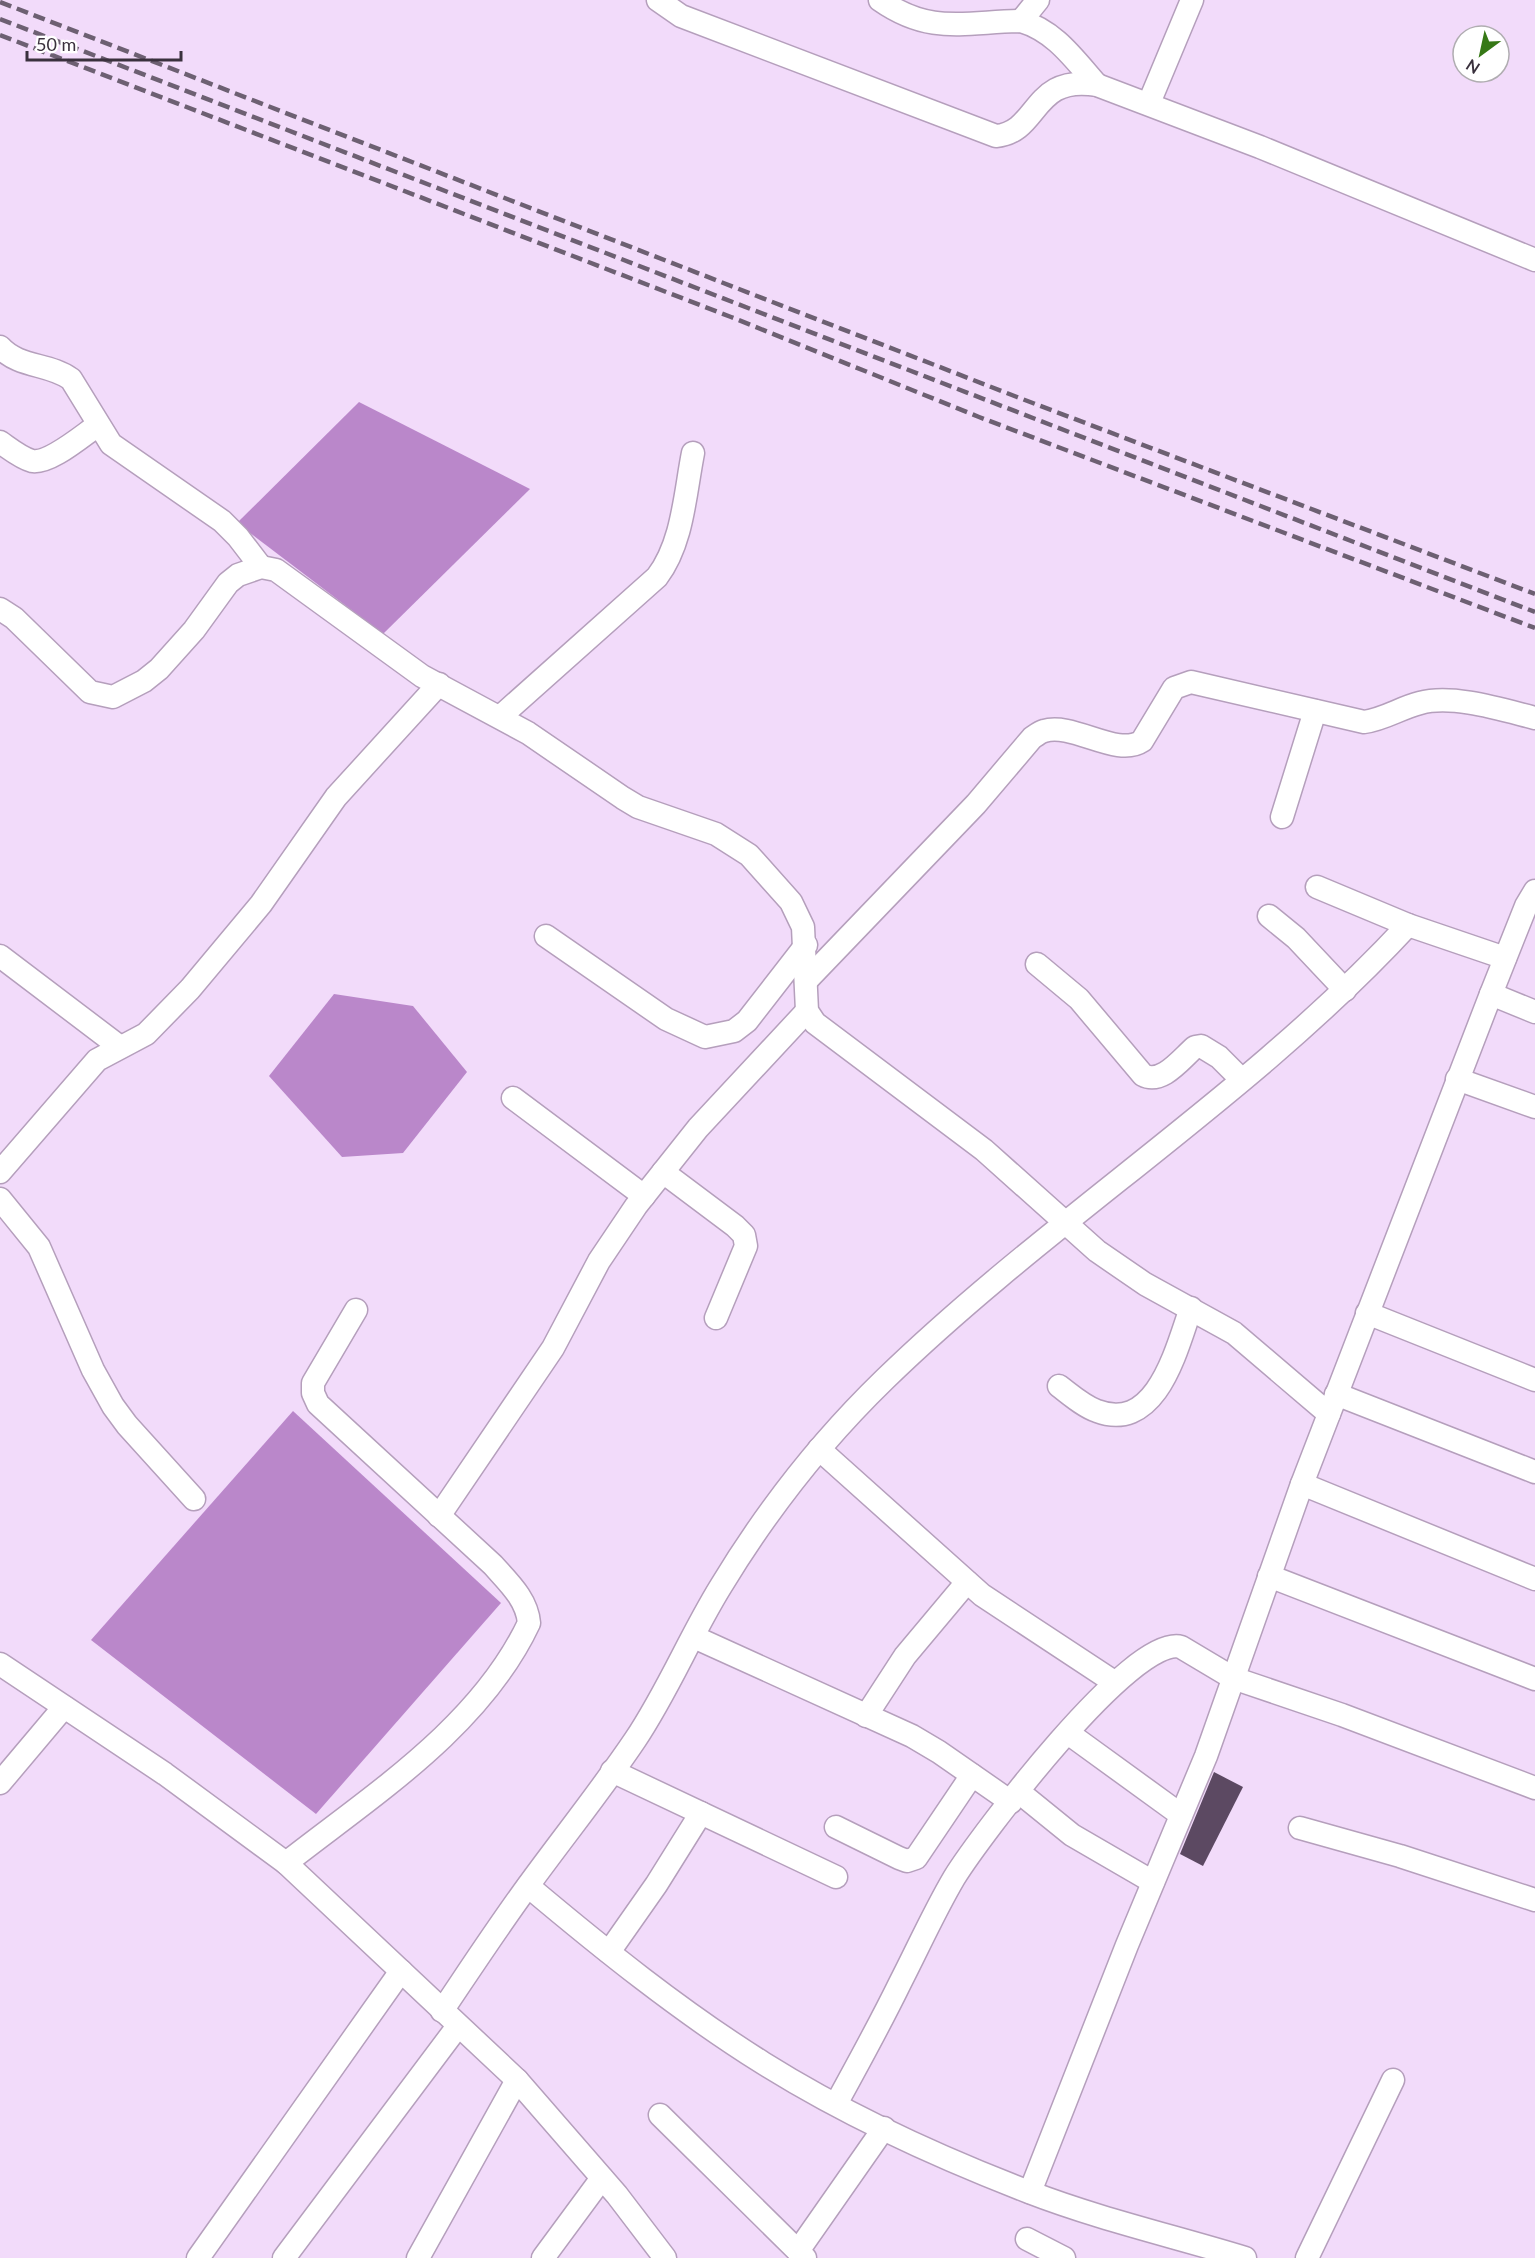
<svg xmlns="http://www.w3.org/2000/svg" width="1535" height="2258" font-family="Lato,sans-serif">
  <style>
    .water { fill: #ba87ca }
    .building { fill: #5c4962 }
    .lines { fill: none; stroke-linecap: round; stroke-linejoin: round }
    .street-casing { stroke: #b59fbc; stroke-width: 25 }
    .street { stroke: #fff; stroke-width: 22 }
    .rail { stroke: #6d6072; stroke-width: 4.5; stroke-dasharray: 12 6; stroke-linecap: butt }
  </style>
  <rect width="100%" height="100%" fill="#f2dbfa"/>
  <g class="water">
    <path d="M359,402L530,489L383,634L237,523Z"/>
    <path d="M334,994L413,1006L467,1072L403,1153L342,1157L269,1076Z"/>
    <path d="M293,1411L501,1603L316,1814L91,1640Z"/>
  </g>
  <path class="building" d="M1214,1772L1243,1787L1203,1866L1180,1854Z"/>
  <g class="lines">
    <g class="street-casing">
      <g id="street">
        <path d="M658,0L681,16L996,136C1040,132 1031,74 1097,85L1260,147L1535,260"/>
        <path d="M880,0C930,35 964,22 1021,21C1055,31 1074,59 1097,85"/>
        <path d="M1021,21L1038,0"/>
        <path d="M1149,103L1192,0"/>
        <path d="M0,347C19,368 49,363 71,379L111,444L222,521L238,537L261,567"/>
        <path d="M0,442C10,449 21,458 32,461C50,464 83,435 98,425"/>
        <path d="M0,609L14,618L90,692L113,697L144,681L159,669L194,630L228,583L238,575L261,567L276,570L422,676L528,733L623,798L638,807L716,834L749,855L791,902L803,927L807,1011L815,1023L984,1150L1097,1251L1145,1284L1234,1333L1329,1414"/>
        <path d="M500,717L657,577C683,543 685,493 693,453"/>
        <path d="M1282,817L1315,711"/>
        <path d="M1317,887L1408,925L1505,958"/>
        <path d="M1269,916L1296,938L1345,990"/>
        <path d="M546,936L666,1019L705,1037L734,1031L747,1021L806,945"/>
        <path d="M0,956L120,1047"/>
        <path d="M1037,964L1079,999L1143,1075C1162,1085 1181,1059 1195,1047L1201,1046L1219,1057L1241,1079"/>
        <path d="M806,981L976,804L1032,738C1035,736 1040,732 1044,731C1073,722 1117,758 1142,741L1174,688L1191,682L1364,722C1385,719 1400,708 1420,703C1453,694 1503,710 1535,718"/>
        <path d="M1491,994L1535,1012"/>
        <path d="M1457,1079L1535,1107"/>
        <path d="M513,1098L644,1196"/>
        <path d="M0,1172L97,1060L146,1034L190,989L261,904L336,797L439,684"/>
        <path d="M663,1172L735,1226L744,1235L746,1246L716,1318"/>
        <path d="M0,1199L39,1247L93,1370L113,1406L127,1425L194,1499"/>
        <path d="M1367,1313L1535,1380"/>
        <path d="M1059,1386C1071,1395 1083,1406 1097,1411C1157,1434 1177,1347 1191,1308"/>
        <path d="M1336,1394L1535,1472"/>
        <path d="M819,1449L982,1595L1114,1682"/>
        <path d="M1302,1484L1535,1579"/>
        <path d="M439,1516L553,1348L599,1261L636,1206L698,1128L807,1011"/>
        <path d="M1269,1576L1535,1679"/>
        <path d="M694,1637L912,1736L939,1752L1011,1802"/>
        <path d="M0,1664L165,1774L286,1863L517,2080L617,2195L665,2258"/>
        <path d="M866,1716L905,1656L967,1582"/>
        <path d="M1068,1733L1181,1815"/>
        <path d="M612,1771L836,1877"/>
        <path d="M0,1783L64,1707"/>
        <path d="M1019,1792L1072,1835L1153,1882"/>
        <path d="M836,1827L899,1858L907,1861L916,1858L972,1775"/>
        <path d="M1300,1828L1400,1856L1535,1900"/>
        <path d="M286,1863C374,1794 480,1727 529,1623C527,1599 508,1582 493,1565L318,1404L313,1393V1383L356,1310"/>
        <path d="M528,1886C603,1949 680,2011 763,2063C846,2115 938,2157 1029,2192C1099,2219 1173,2236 1245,2258"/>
        <path d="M609,1952L656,1885L701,1813"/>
        <path d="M442,2011C471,1968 499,1925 530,1883C565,1835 602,1789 635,1740C668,1691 690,1636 721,1586C767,1510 821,1441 885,1379C1051,1218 1251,1095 1408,925"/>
        <path d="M836,2104C858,2064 880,2024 900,1983C918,1948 934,1912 954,1878C980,1836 1133,1633 1181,1647L1233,1678L1342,1715L1535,1788"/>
        <path d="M660,2115L805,2258"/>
        <path d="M1030,2192L1127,1945L1206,1756L1302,1484L1491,994L1526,906L1535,891"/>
        <path d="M1027,2239L1064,2258"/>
        <path d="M798,2251L884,2128"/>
        <path d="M198,2258L401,1971"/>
        <path d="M284,2258L458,2026"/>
        <path d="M418,2258L517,2080"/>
        <path d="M543,2258L602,2178"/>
        <path d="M1307,2258L1393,2080"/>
      </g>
    </g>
    <use href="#street" class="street"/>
    <g class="rail">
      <path d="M0,2L1017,397L1535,594"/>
      <path d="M0,19L1535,612"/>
      <path d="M0,35L731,317L979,417L1535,628"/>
    </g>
  </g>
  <g transform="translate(1481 54) rotate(213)"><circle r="28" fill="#ffffff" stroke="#b0adb1" stroke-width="1.5"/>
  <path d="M0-4.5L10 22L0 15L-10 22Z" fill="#367816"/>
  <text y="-9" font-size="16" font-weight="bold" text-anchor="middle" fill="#3a313d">N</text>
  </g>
  <path d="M27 51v9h154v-9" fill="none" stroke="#3a313d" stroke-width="3"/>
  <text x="36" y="51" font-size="18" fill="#3a313d" stroke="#ffffff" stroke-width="4.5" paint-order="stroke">50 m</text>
</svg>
